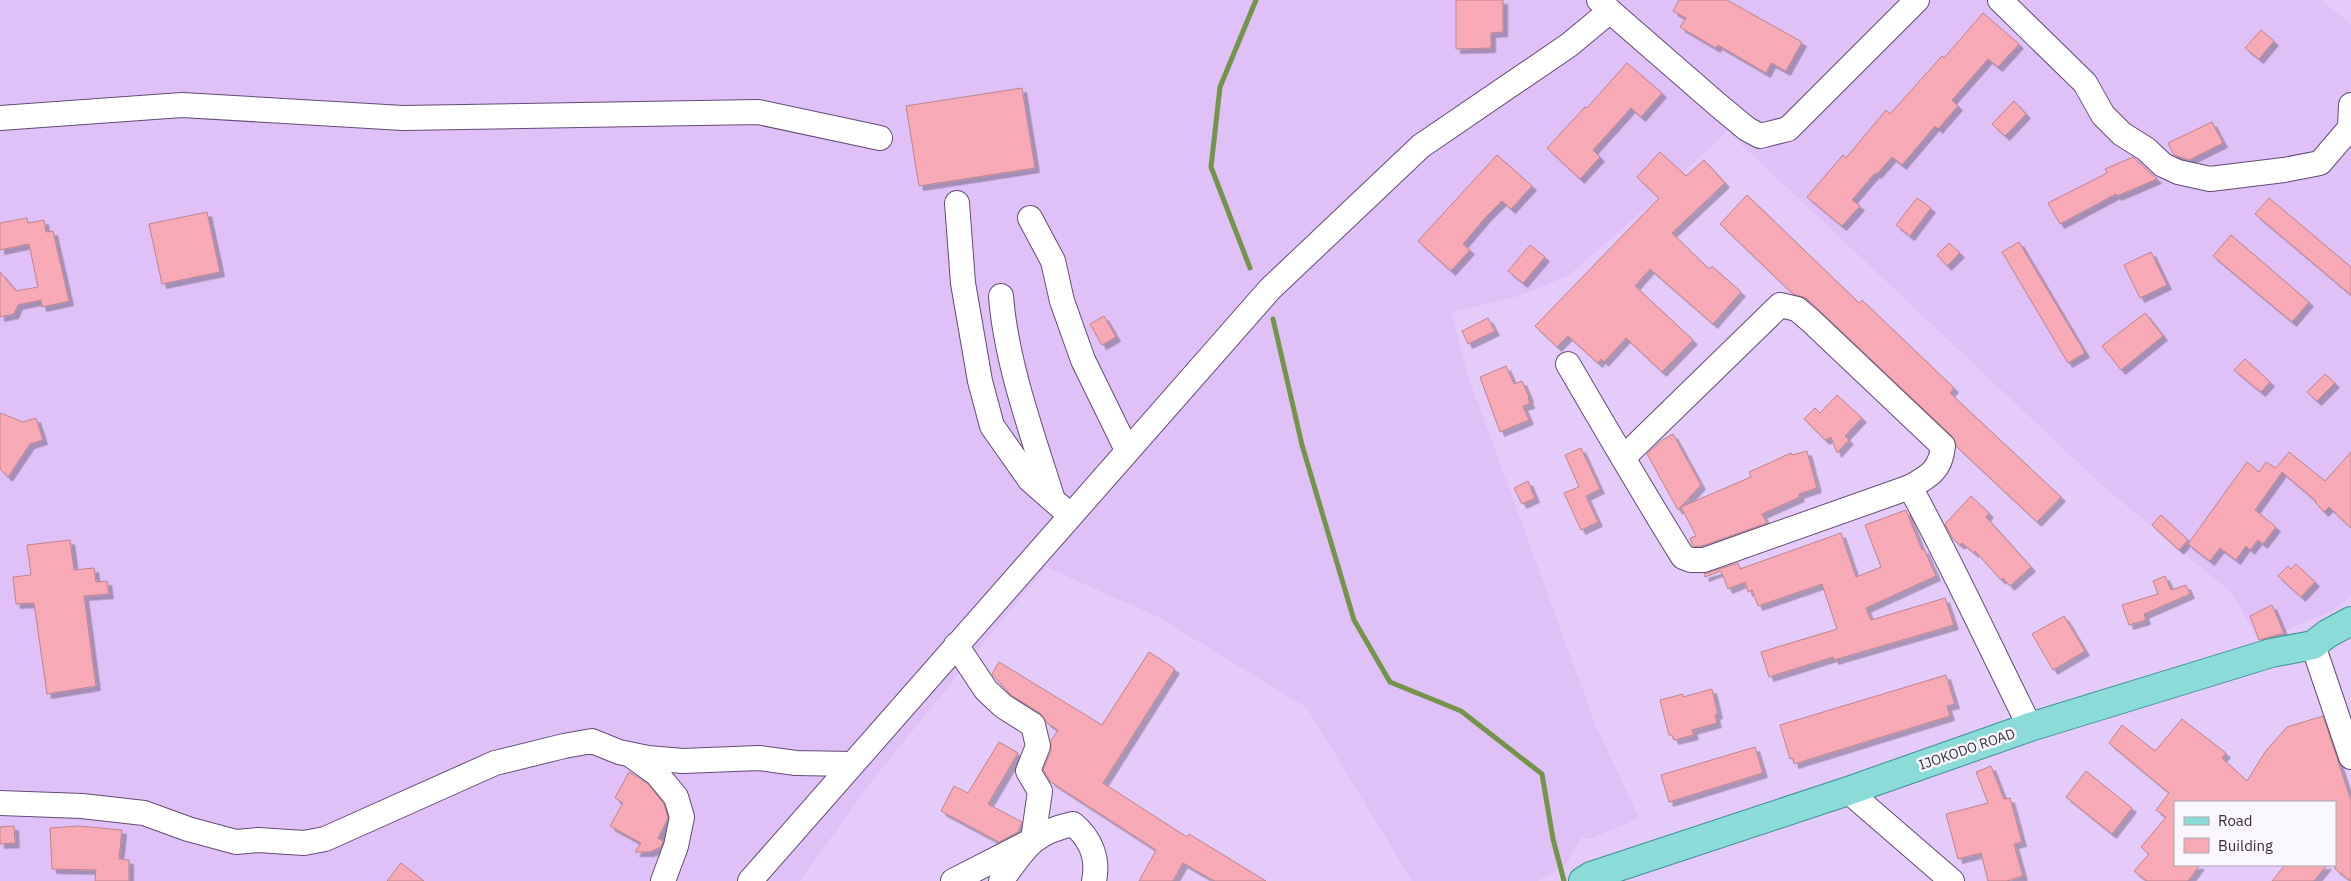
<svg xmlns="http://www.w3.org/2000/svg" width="2351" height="881" font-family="'IBM Plex Sans',sans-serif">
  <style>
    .built { fill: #dfc1f7 }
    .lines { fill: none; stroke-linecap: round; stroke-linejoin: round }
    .stream { stroke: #74944a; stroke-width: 5 }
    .building { fill: #f7aab5; stroke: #bd848c; filter: url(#shadow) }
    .minor-casing { stroke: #634c74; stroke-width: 26 }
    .major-casing { stroke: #3b9092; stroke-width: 30 }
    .minor { stroke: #fff; stroke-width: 24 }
    .major { stroke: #8bdcd8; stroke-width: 28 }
    .labels { text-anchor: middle; stroke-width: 5; stroke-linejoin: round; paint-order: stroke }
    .street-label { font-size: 14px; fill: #382e40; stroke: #f9f7fc }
  </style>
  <defs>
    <filter id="shadow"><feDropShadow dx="4.5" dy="4.5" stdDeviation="0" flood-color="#0004"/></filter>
  </defs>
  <rect width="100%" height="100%" fill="#e5cbfa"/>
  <path class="built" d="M0,0H2321L2351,24V596L2330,612L2259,641L2232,593L2105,488L1727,131L1649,205L1568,276L1516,297L1451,312L1468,376L1596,726L1639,818L1593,838H1581L1566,864L1538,881H1412L1307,708L1160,618L1046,567L874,778L800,881H0Z"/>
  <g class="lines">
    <g class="stream">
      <path d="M1250,268L1211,167L1220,87L1256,0"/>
      <path d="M1273,319L1302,445L1354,620L1390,682L1461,711L1542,774L1553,839L1564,881"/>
    </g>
  </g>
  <g class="building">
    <path d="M1456,0H1503V32L1491,33V48L1456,49Z"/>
    <path d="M1679,0H1727L1802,42L1786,71L1771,63L1766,73L1718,45L1716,48L1680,27L1686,18L1673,11Z"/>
    <path d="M1983,13L2019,44L1998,67L1988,59L1952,100L1958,106L1938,129L1935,126L1902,165L1892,157L1877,174L1875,173L1852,200L1860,206L1842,226L1807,197L1843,155L1846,158L1886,110L1890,114L1942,56L1944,58Z"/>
    <path d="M2261,30L2274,41L2259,59L2245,48Z"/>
    <path d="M1627,63L1662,93L1641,117L1631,108L1593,150L1600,157L1580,179L1547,148L1585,107L1587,108Z"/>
    <path d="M1022,88L1035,168L919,186L906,106Z"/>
    <path d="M2014,101L2026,114L2005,136L1992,124Z"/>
    <path d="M2212,122L2223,143L2189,160L2174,155L2168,143Z"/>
    <path d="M1660,152L1686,176L1704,160L1725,183L1672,233L1709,269L1712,266L1741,292L1713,324L1650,269L1635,286L1693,340L1662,372L1626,338L1604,362L1601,359L1598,363L1568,336L1557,347L1535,326L1659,198L1637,177Z"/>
    <path d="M1497,155L1532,186L1511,209L1502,201L1486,217L1463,244L1470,250L1451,271L1418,241Z"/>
    <path d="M2133,157L2157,179L2117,196L2116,194L2060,224L2048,203L2107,173L2105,169Z"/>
    <path d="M1747,195L1859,303L1862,300L1954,388L1950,393L2061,497L2037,522L1957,447L1952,436L1819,310L1806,298L1793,294L1720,224Z"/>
    <path d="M1917,198L1931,208L1910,236L1896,225Z"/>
    <path d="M2269,198L2351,267V295L2255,214Z"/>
    <path d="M207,212L220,272L162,284L149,224Z"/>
    <path d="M27,218L28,223L44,220L46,232L53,231L69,301L42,307L41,300L18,305L14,314L0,317V272L16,291L38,287L29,244L0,250V223Z"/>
    <path d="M2231,235L2309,302L2292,322L2213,256Z"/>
    <path d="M2019,242L2085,353L2068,363L2002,252Z"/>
    <path d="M1949,243L1960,253L1947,266L1937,255Z"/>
    <path d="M1530,245L1545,257L1523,283L1508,271Z"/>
    <path d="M2151,252L2167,285L2140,298L2124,265Z"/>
    <path d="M2145,313L2163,336L2121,370L2102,346Z"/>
    <path d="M1104,316L1116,337L1102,345L1090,324Z"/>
    <path d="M1488,318L1495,331L1468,344L1462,331Z"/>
    <path d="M2245,359L2270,382L2261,392L2234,370Z"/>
    <path d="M1506,366L1514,384L1522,381L1529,397L1528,398L1530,404L1523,406L1529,420L1500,432L1480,377Z"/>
    <path d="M2325,374L2335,383L2317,401L2307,392Z"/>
    <path d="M1837,395L1862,418L1845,436L1849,440L1837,453L1831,437L1825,440L1804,419L1815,408L1820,413Z"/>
    <path d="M0,413L23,422L36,418L43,440L30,444L8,477L0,469Z"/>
    <path d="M1673,434L1701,485L1678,510L1647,454L1661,441Z"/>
    <path d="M1581,448L1600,489L1586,496L1598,522L1581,530L1564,493L1579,487L1565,455Z"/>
    <path d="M1807,451L1817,488L1799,494L1800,497L1762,514L1767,523L1702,546H1693L1690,538L1696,536L1681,507L1751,477L1749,472L1765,465L1791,453L1792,455Z"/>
    <path d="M2289,452L2325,481L2351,452V528L2329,507L2324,512L2315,502L2316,501L2282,472L2255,510L2276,527L2263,544L2258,540L2250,550L2246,546L2236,560L2220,548L2210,561L2188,544L2247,462L2259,472L2266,462L2276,468Z"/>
    <path d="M1528,481L1535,498L1522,504L1514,488Z"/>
    <path d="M1971,496L1989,513L1986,517L2031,567L2010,586L2003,578L2001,580L1975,551L1974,553L1962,543L1960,545L1953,539L1945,524Z"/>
    <path d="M1906,510L1922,550L1924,549L1936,576L1866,608L1871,620L1945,598L1954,625L1834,660L1833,657L1769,677L1761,652L1837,629L1822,584L1758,606L1752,590L1748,592L1745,582L1728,589L1721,571L1705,577L1704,574L1738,563L1740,569L1841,533L1856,577L1881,567L1865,525Z"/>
    <path d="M2161,515L2188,540L2179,550L2152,525Z"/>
    <path d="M70,540L74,570L94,568L96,582L107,581L109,594L84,596L96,686L47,694L34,603L16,604L13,577L31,575L27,545Z"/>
    <path d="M2296,564L2315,582L2301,597L2278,576L2288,566L2291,569Z"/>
    <path d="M2165,576L2171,590L2186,585L2190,594L2144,614L2146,620L2129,625L2122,605L2158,594L2153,581Z"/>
    <path d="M2272,605L2284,633L2259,640L2250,616Z"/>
    <path d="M2064,616L2085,651L2053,670L2032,634Z"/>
    <path d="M1149,652L1175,669L1103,783L1187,837L1189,834L1266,881H1214L1183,863L1173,881H1139L1156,850L1051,782L1043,770L1051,751V741L1058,730L1047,723L1040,713L1011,695L992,674L999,662L1102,725Z"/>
    <path d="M1946,675L1955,704L1947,706L1950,716L1794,764L1793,758L1790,759L1780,725Z"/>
    <path d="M1712,689L1718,714L1715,715L1717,723L1692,730L1694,735L1674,740L1672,735H1669L1660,700L1683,694V697Z"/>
    <path d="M2323,716L2351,800V881L2335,869V802H2175V865H2200L2188,881H2147L2134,871L2149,854L2141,847L2166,817L2156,810L2169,793L2109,743L2122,725L2155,751L2182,719L2226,753L2222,758L2247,781L2265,752L2287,727Z"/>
    <path d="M999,742L1018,753L988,804L1022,822L1018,832L999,842L941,811L954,786L968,793Z"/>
    <path d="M1755,747L1763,773L1669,802L1661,775Z"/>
    <path d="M1991,766L2004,799L2010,798L2022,842L2014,844L2023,876L2007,881H1988L1981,853L1958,859L1946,814L1988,803L1976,772Z"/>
    <path d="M2086,771L2132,808L2112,834L2066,797Z"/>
    <path d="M629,772L648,784L664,804L668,818L658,838L663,841L661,847L650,852H635L641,843L610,826L623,803L615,798Z"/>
    <path d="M14,826L15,843L0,844V827Z"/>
    <path d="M79,826L122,830L119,859L129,860V881H95L96,870L52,869L50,828Z"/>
    <path d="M401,863L424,881H387Z"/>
    <path d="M2285,865H2327L2314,881H2272Z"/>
  </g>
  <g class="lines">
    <g class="minor-casing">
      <g id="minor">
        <path d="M2000,0L2085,83L2103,115L2122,134L2146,149L2163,165L2178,172L2210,179L2284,170L2320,163L2350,128L2351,105"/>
        <path d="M1610,11L1718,105L1747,129L1760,136L1788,129L1917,0"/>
        <path d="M0,118L182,105L403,118L758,112L880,138"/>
        <path d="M957,203L963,283L980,381L992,426L1030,480L1070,515"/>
        <path d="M1030,218L1053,261L1062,301L1083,360L1127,450"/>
        <path d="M1001,296C1006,363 1033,436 1053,500"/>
        <path d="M1568,364C1606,429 1643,493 1683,557L1691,560H1704L1910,487C1930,476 1941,469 1943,446L1810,320L1797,309L1780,305L1623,458"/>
        <path d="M1910,487C1953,566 1990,647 2030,727"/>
        <path d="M2313,645L2351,757"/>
        <path d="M632,756L657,774L676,797L682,817L676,846L663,881"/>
        <path d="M1848,791L1952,881"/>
        <path d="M0,803L82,806L144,813L188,829L236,842L258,840L304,843L325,839L495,763L564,746L592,741L619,752L648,758L683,761L759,758L796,763L852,764"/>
        <path d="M750,881L1270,289L1421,146L1569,45L1610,11L1599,0"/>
        <path d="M953,881L1033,840L1040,791L1028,771L1038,746L1033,725L1003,706L986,690L956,645"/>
        <path d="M1001,881C1025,849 1031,833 1073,824C1090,838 1099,858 1094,881"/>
      </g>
    </g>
    <g class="major-casing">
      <path id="major" d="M1583,881L1591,876L1848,791L2030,727L2271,653L2313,645L2327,634L2351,621"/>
    </g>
    <use href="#minor" class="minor"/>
    <use href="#major" class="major"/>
  </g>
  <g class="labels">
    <g class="street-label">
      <text transform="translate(1967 749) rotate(-19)" y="5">IJOKODO ROAD</text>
    </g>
  </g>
  <rect x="2174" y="801" width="162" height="65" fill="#f9f7fc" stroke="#aca7b1"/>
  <rect x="2184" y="817" width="25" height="8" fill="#8bdcd8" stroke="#aca7b1"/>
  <text x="2218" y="826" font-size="15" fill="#382e40">Road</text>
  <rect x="2184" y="838" width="25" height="15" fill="#f7aab5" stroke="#aca7b1"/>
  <text x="2218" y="851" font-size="15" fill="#382e40">Building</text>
</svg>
